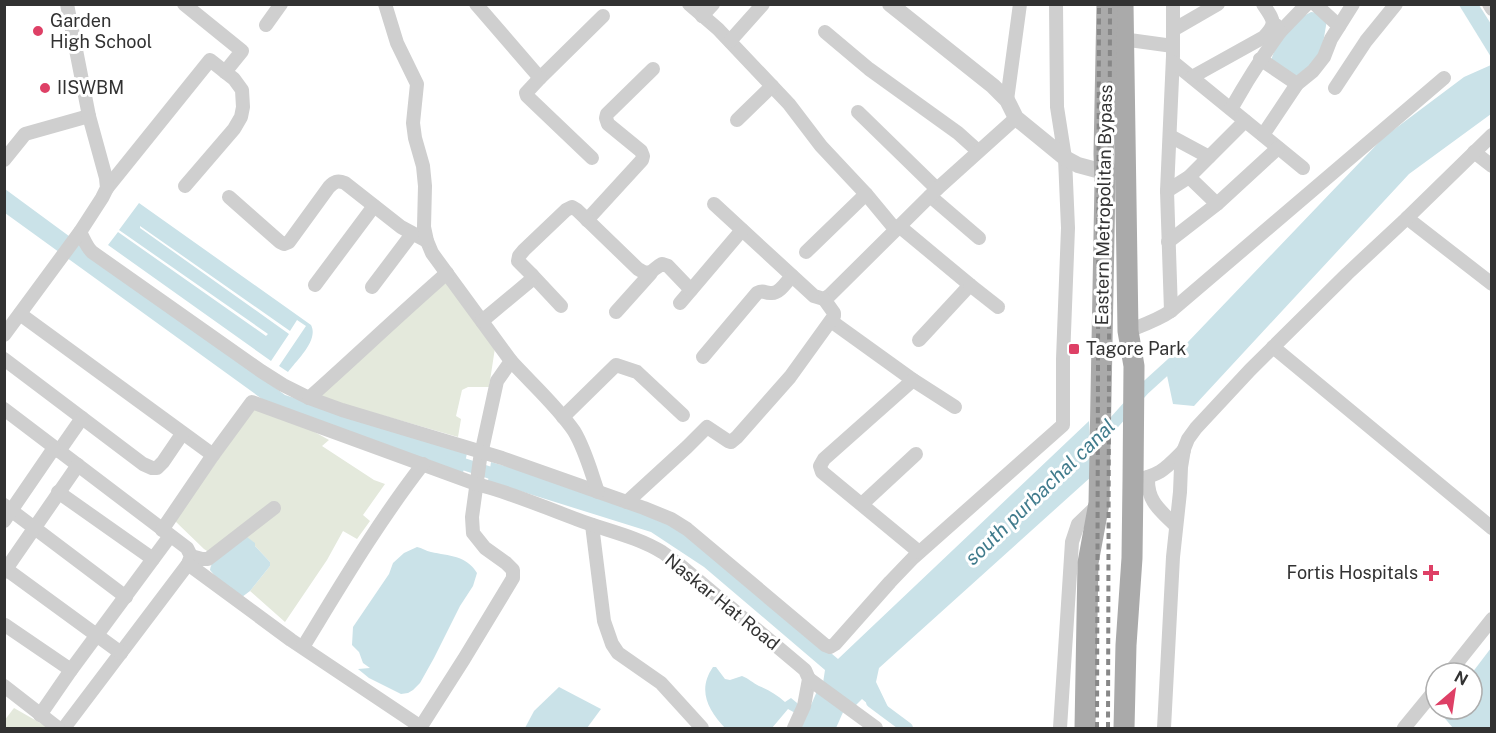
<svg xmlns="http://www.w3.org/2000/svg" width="1496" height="733" font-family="'Public Sans',sans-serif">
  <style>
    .green { fill: #e4e9dc }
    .water { fill: #cae2e8 }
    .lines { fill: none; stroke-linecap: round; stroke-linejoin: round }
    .canal { stroke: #cae2e8; stroke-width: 12 }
    .minor { stroke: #cfcfcf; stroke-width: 14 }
    .tertiary { stroke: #cfcfcf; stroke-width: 16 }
    .primary { stroke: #aaa; stroke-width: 21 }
    .rail { stroke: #878787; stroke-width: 4; stroke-dasharray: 6 4.5; stroke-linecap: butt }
    .poi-dot { fill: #de4066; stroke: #fff; stroke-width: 2 }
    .labels { text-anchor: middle; stroke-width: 6; stroke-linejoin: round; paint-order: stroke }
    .poi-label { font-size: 18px; fill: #323232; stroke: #fff; text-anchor: start }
    .street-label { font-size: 18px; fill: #323232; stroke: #fff }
    .water-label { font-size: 20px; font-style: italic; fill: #407b8c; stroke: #fff }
  </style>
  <rect width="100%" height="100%" fill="#fff"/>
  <g class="green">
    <path d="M446,280L495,348L489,387H468L462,390L456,416L461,419L458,437L319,397Z"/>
    <path d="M259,401L329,440L322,446L374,480L385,484L363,515L370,521L357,539L343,531L327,560L285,622L250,591L270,566V562L255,546V543L218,558L204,549L175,521Z"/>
    <path d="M14,708L49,728H5L4,721Z"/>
  </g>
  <g class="water">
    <path d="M1459,5H1479L1491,24V57Z"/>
    <path d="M1311,12L1319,13L1327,20L1322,49L1299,81L1271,62C1273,48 1291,25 1302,17C1305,15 1308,14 1311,12Z"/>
    <path d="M1491,65V114L1409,174L1194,406L1173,404L1165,366L1384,137L1464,77Z"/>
    <path d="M5,189L285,395L467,453L463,473L269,404L5,213Z"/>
    <path d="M139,203L311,325C319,340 297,360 288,372L279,366L306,326L297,320L290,331L140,226V228L289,334L271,361L108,245L118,232L266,336L268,334L119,230Z"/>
    <path d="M1089,421L1092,476L879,668L876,682L888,707L883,717L862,699L854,707L823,683L825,670L704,567L651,532L488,481L491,462L648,508L684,529L838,659Z"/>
    <path d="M247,537L255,543V546L270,562V566L250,591L242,597L216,577L210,570C212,555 235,544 247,537Z"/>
    <path d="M417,547C422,548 426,551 431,552C449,556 466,555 477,573L473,586L460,606L434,658L420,683L413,690L408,693L401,694L369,678L358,669L370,668L363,663L359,652L352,645L353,627L389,574L393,563L404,553Z"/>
    <path d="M1491,648V728H1453L1442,715L1445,709H1472V673Z"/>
    <path d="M713,667H716L725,679L730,680L742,676C748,678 753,683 759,686C769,690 777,695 785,702L791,698L802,707L797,714L788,709L772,728H725C708,710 697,690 713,667Z"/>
    <path d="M559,687L601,709L587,728H525L534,711Z"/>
    <path d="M818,689L844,710L836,728H801Z"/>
  </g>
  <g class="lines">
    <g class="canal">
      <path d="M1102,436L1144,389L1177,359"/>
      <path d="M451,460L503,477"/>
      <path d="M872,702L907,728"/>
    </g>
    <g class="minor">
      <path d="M184,4L242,51L225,72"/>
      <path d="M385,4L397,43L417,84L413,123L415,138L423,166L425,186L424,227L427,241L432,253L511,361L497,381L480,459L472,517L473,533L485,548L506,563L513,570V578L464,659L420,728"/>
      <path d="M476,4L540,78L603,16"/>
      <path d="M689,4L718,29L789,104L821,146L866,194L895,229"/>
      <path d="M1173,4V30"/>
      <path d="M1315,4L1339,26"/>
      <path d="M1489,4L1492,9"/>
      <path d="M702,16L713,4"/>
      <path d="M266,25L281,4"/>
      <path d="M825,32L869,69L958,133L978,151"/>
      <path d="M1280,32L1307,4"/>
      <path d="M1122,39L1173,46V56L1167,191L1171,311C1158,320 1143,325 1128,331"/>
      <path d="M730,41L763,4"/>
      <path d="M1173,46V30L1218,4"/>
      <path d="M1260,59L1297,84"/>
      <path d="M1173,62L1303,168"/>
      <path d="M1192,77L1264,37C1278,22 1273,20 1263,4"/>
      <path d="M540,78L526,93L527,96L592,158"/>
      <path d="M1335,88L1366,41L1396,4"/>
      <path d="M1007,100L1020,4"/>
      <path d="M1231,109C1246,82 1262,57 1280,32L1276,25"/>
      <path d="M858,112L937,189"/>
      <path d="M737,120L772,86"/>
      <path d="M1263,135L1297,84L1313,71L1324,57L1331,39L1353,4"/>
      <path d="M1170,136L1209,157"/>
      <path d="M1474,152L1492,166"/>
      <path d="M4,160L25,134L89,116"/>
      <path d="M1189,177L1217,204"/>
      <path d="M107,188L210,60L234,79L242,90L243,107L241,117L234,129L185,186"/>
      <path d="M1167,191L1189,177L1245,121"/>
      <path d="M930,196L979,238"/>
      <path d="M229,197L280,242L284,244L289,242L329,187C334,182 337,180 345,183L401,227L427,241"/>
      <path d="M714,204L814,296L824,299L830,295L937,189L1016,118"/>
      <path d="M1407,218L1492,284"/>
      <path d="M587,220L642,160L643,156L641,151L608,124L606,118L607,114L653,69"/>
      <path d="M899,226L970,285L919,340"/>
      <path d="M80,232C84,239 86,246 92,252L261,371L283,385L309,398L342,410L502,458L644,508L671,519L687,529L825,645L830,647L835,644L890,582L913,558L1063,425V359L1068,228L1065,158L1057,107L1056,4"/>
      <path d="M1168,242L1217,204L1278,148"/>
      <path d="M806,252L866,194"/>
      <path d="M532,275L561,306"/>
      <path d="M315,285L374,206"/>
      <path d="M970,285L998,307"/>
      <path d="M372,287L412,234"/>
      <path d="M680,303L742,230"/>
      <path d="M1171,311L1444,78"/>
      <path d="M616,312L651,273"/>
      <path d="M20,314L213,455"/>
      <path d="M482,321L530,281L532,275L518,261L519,256L524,250L566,210L572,207L577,210L638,269C651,277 651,270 662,264L668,266L691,290"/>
      <path d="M831,321L913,380L955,407"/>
      <path d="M4,335L80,232L102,198L107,188L106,178L89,116L67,4"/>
      <path d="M1273,347L1492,528"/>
      <path d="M703,357L757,293C765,289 764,294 772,293C780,293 787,281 792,276"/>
      <path d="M4,359L143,464L152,468H157L163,462L182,434"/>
      <path d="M511,361C531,383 557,406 574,431C585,449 591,472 598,492"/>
      <path d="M913,380L824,459L820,466L822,472L919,552"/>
      <path d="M309,398C355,357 400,314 447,273"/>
      <path d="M4,409L187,548L191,556L188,564L64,728"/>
      <path d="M563,417L616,365L637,372L683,415"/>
      <path d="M59,451L82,418"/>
      <path d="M1148,477C1147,502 1160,510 1176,526"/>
      <path d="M1133,481C1162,474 1164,470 1184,450"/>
      <path d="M58,492L153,559"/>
      <path d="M627,502L687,447L707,427L728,441L731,442L737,437L790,377L834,316V313L824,299"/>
      <path d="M862,504L916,454"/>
      <path d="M4,505L126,597"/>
      <path d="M4,521L54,448"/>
      <path d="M592,525L604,621L612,644L618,653L661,683L702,728"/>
      <path d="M162,530L213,455L252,402L476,484C510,492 543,507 576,519C604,530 636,536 662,552C668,556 674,561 680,565L805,670L809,679L804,706L794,728"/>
      <path d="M191,556L202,559H208L274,508"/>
      <path d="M188,564L291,640L421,727"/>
      <path d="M6,569L121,653"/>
      <path d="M4,572L78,465"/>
      <path d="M5,625L71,670"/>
      <path d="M303,647C341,585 378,522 423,464"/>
      <path d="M1449,673L1492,619"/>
      <path d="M809,679L876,728"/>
      <path d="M4,686L58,728"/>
      <path d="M40,715L71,670L170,536"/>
      <path d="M1060,728L1072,542L1078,524L1099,504"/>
      <path d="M1164,728L1173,557L1180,492L1181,467L1184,449L1188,439L1196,428L1250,370L1347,274L1407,218L1492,135"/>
      <path d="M1404,728L1436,689"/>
    </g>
    <path class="tertiary" d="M890,4L993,86L1007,100L1016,118L1065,158L1078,165L1104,172H1115"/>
    <g class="primary">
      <path d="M1123,4L1128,331L1134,366L1133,481L1132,558L1126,645L1124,728"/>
      <path d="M1085,728L1088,563L1099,503L1105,182L1104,154L1107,4"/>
    </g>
    <g class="rail">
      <path d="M1097,728L1099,4"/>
      <path d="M1108,728L1110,4"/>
    </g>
  </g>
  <g class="poi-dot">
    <circle cx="38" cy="31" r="6"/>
    <circle cx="45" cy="88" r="6"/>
    <rect x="1068" y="343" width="12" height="12" rx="3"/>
    <path d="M1428 564h6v6h6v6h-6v6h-6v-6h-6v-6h6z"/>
  </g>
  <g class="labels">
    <g class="poi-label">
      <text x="50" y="27">Garden<tspan x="50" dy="21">High School</tspan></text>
      <text x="57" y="94">IISWBM</text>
      <text x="1086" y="355">Tagore Park</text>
      <text x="1418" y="579" text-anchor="end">Fortis Hospitals</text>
    </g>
    <g class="street-label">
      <text transform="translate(1104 205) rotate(-89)" y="6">Eastern Metropolitan Bypass</text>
      <text transform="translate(722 602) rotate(39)" y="6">Naskar Hat Road</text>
    </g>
    <g class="water-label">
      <text transform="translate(1040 492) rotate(-44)" y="7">south purbachal canal</text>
    </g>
  </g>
  <rect width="1496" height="733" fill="none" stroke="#323232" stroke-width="12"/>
  <g transform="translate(1454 691) rotate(29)"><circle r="28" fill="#ffffff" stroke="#adadad" stroke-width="1.5"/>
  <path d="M0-4.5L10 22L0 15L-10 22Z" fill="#de4066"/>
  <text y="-9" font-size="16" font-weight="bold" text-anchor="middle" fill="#323232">N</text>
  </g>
</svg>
